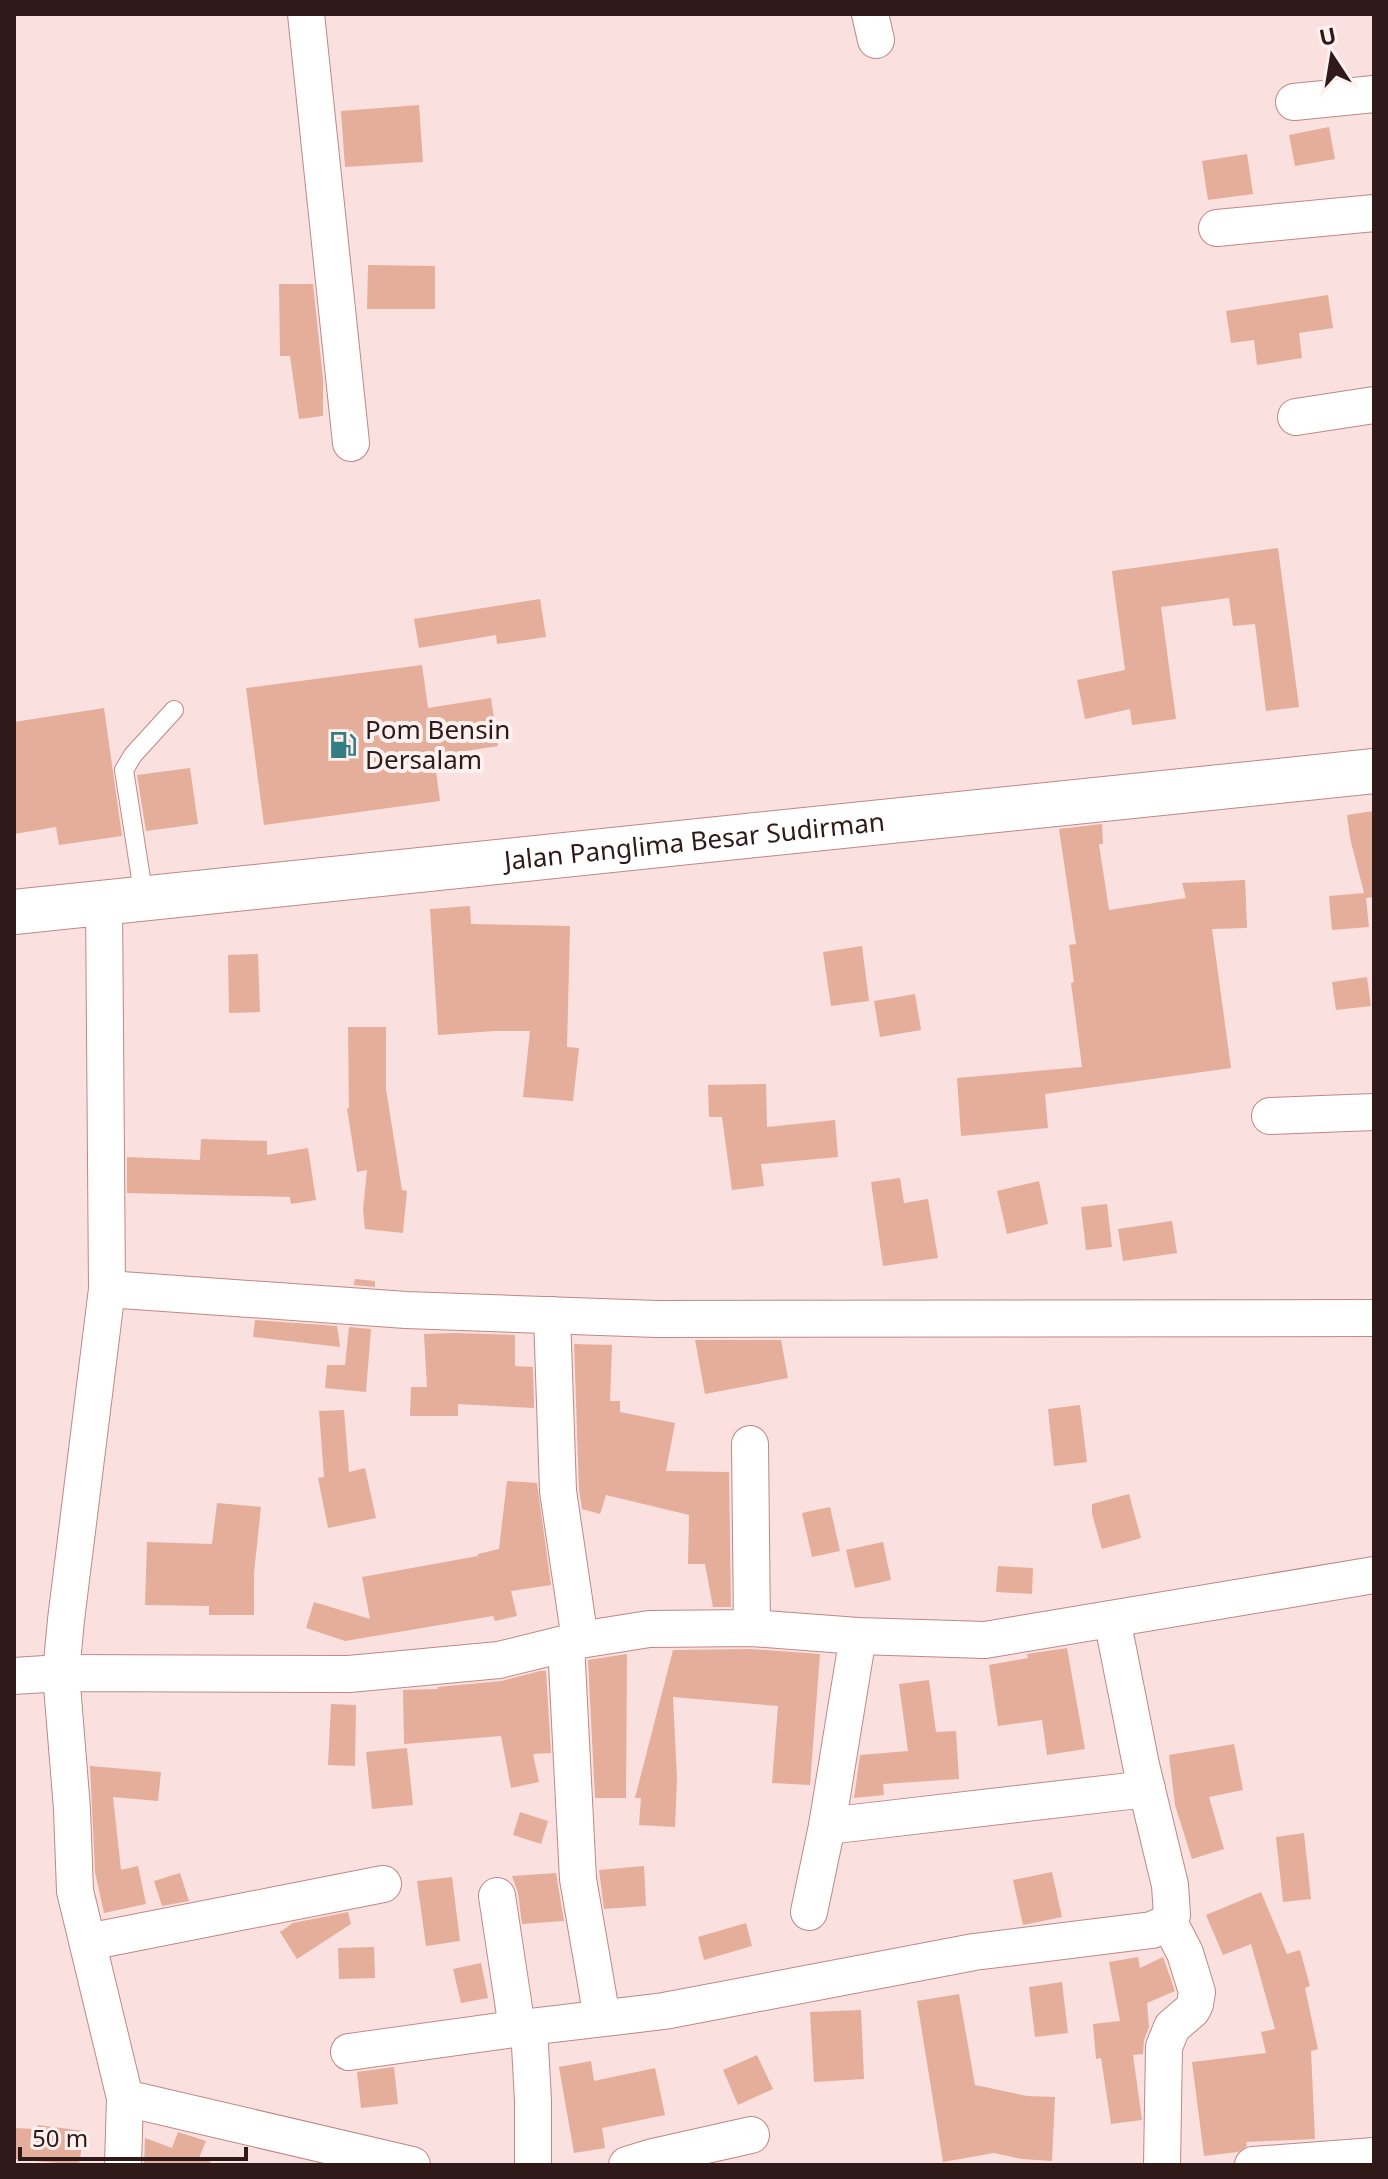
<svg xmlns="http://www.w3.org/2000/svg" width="1388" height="2179" font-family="'Noto Sans',sans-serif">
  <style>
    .building { fill: #e5ae9a }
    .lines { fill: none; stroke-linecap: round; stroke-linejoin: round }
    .lane-casing { stroke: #c08785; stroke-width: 20 }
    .street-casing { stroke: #c08785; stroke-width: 38 }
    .primary-casing { stroke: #c08785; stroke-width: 46 }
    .lane { stroke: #fff; stroke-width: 18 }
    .street { stroke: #fff; stroke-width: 36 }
    .primary { stroke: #fff; stroke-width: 44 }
    .labels { text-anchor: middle; stroke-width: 8; stroke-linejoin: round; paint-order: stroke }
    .poi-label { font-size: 26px; fill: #2f1a19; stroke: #fef1f0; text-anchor: start }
    .street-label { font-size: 26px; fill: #2f1a19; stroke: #fef1f0 }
  </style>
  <rect width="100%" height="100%" fill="#fae0df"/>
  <g class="building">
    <path d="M419,105L423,162L345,167L341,111Z"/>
    <path d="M1329,127L1335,159L1295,166L1289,135Z"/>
    <path d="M1247,154L1253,194L1208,200L1202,161Z"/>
    <path d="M368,265L435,266V309H367Z"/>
    <path d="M279,284H313L323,379V416L299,419L290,356H280Z"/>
    <path d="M1328,295L1333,328L1299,333L1302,358L1257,365L1254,340L1231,343L1226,311Z"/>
    <path d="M1278,548L1299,707L1266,711L1255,624L1233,626L1229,598L1161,607L1176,719L1132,725L1130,709L1085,719L1077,680L1125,670L1112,571Z"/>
    <path d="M540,599L546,637L497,644L496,635L419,648L414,619Z"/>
    <path d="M422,665L428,708L491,698L498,746L434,756L440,801L264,825L246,688Z"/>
    <path d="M104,708L122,836L59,845L56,827L14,834V722Z"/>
    <path d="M190,768L198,824L146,831L137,775Z"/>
    <path d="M1374,811V897L1366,898L1369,927L1332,930L1329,896L1364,893L1350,838L1347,815Z"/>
    <path d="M1102,824L1103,844H1099L1109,910L1186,898L1182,883L1245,880L1247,928L1212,929L1231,1068L1045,1094L1048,1128L961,1136L957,1078L1082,1067L1071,983L1074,982L1069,945L1076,944L1059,829Z"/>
    <path d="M470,906L471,924L570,926L567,1047L579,1048L573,1101L523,1097L530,1031H495L438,1035L430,909Z"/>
    <path d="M862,946L869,1001L831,1006L823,952Z"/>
    <path d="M258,954L260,1012L229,1013L228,955Z"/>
    <path d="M1367,977L1371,1006L1336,1010L1332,982Z"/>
    <path d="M915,994L921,1030L880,1037L874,1001Z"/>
    <path d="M348,1027H386V1089L402,1190L407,1191L403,1233L365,1229L363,1210L367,1170L357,1172L347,1108H349Z"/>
    <path d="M766,1084L767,1127L835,1120L838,1157L761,1164L764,1186L732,1190L722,1117H709L708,1085Z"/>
    <path d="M201,1139L267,1141V1155L308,1148L316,1200L291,1204L290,1197L127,1193V1157L200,1160Z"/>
    <path d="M900,1178L904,1203L928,1199L938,1258L883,1266L871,1182Z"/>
    <path d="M1039,1181L1048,1224L1007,1234L997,1191Z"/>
    <path d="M1107,1204L1112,1247L1086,1250L1081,1207Z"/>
    <path d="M1172,1221L1177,1253L1123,1261L1118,1229Z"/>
    <path d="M355,1279L375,1281V1287L354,1285Z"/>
    <path d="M255,1320L337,1326L340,1347L253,1337Z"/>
    <path d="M349,1327L371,1329L366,1392L325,1388L327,1365H345Z"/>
    <path d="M456,1333L515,1335V1366L533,1367L534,1408L458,1404V1416H410L411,1387H427L424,1334Z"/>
    <path d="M695,1340H781L788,1378L705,1394Z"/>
    <path d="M574,1344L612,1345L610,1401H620V1412L675,1423L666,1471L729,1472L731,1607H713L705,1564H688L689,1515L606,1495L600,1514L582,1509L579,1489Z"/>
    <path d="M1080,1405L1087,1462L1054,1466L1048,1409Z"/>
    <path d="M344,1410L349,1472L365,1468L376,1518L328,1528L318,1478L324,1477L319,1411Z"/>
    <path d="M507,1481L537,1483L551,1585L511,1591L517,1616L495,1621L493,1616L345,1641L306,1628L314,1602L370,1619L362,1577L478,1556V1554L499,1549Z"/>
    <path d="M1129,1494L1141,1538L1102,1549L1092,1514V1504Z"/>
    <path d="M217,1503L261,1507L254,1573V1615H209V1606L145,1605L147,1542L212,1544Z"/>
    <path d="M830,1507L840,1551L812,1557L802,1513Z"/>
    <path d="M883,1542L891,1580L855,1588L846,1550Z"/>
    <path d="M998,1566L1033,1568L1032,1594L996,1592Z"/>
    <path d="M1067,1648L1085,1749L1047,1755L1042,1720L998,1726L989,1665L1028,1658L1027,1654Z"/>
    <path d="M751,1649L820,1654L810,1785L772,1783L778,1706L673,1697L677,1778L675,1827L639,1825L641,1798H635L673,1650Z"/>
    <path d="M627,1654L626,1798H595L588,1660Z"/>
    <path d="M540,1671H546L551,1753L533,1754L539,1782L511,1788L501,1736L404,1744L403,1690L438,1689V1687L501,1681Z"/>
    <path d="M929,1680L936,1732L956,1731L959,1779L883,1784L884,1795L854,1798L860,1755L908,1751L899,1684Z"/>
    <path d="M331,1704L356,1705L355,1766L328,1765Z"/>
    <path d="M1234,1744L1243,1790L1209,1797L1224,1849L1192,1859L1175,1805L1169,1755Z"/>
    <path d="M407,1748L413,1805L372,1809L366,1752Z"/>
    <path d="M90,1766L161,1772L158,1801L113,1797L121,1870L138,1866L146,1904L104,1913L95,1872Z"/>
    <path d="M520,1812L548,1821L541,1844L513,1835Z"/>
    <path d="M1304,1833L1311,1899L1283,1902L1276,1837Z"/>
    <path d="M644,1866L646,1906L604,1909L599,1870Z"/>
    <path d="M1052,1872L1062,1917L1023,1925L1013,1880Z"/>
    <path d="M180,1873L189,1901L162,1906L154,1881Z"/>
    <path d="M556,1873L564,1921L522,1924L518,1893L512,1876Z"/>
    <path d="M452,1877L460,1941L426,1946L417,1881Z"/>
    <path d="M1261,1892L1287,1954L1300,1950L1310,1986L1305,1988L1318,2049L1311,2051L1315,2139L1246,2142L1247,2146L1238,2152L1204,2156L1192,2062L1266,2053L1261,2032L1275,2029L1251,1944L1223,1955L1206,1915Z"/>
    <path d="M348,1912L351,1924L297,1959L280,1932L293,1923Z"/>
    <path d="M746,1923L752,1946L704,1960L698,1937Z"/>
    <path d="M374,1947L375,1978L339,1979L338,1948Z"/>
    <path d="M1138,1957L1140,1968L1163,1957L1175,1991L1147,2003L1149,2027L1144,2040L1143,2054L1133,2055L1142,2120L1111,2124L1101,2058L1096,2059L1093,2024L1120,2021L1109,1962Z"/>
    <path d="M481,1963L488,1998L461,2003L453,1969Z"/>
    <path d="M1062,1982L1068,2033L1035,2037L1029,1987Z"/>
    <path d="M959,1994L975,2085L1027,2096L1055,2097L1052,2161L1022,2159L994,2153L943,2162L917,2001Z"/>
    <path d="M861,2010L864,2079L814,2082L810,2012Z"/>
    <path d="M757,2055L773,2089L738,2105L723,2070Z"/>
    <path d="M591,2061L594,2081L655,2068L665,2115L602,2128L605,2148L574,2153L559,2067Z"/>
    <path d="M394,2067L398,2104L361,2108L357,2072Z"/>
    <path d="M38,2125L84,2131L79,2165L14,2159V2128L37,2129Z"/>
    <path d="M178,2132L206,2141L199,2158L211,2162L210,2165H144L145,2138L172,2148Z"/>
  </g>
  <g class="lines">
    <g class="lane-casing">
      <path id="lane" d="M144,898L124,770L133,755L174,710"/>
    </g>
    <g class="street-casing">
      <g id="street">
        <path d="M306,14L351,443"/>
        <path d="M870,14L876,40"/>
        <path d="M1294,102L1374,94"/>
        <path d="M1217,228L1374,213"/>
        <path d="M1296,417L1374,405"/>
        <path d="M104,901L107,1289L66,1620L61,1673L72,1809L75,1891L125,2098L412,2165"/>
        <path d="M1270,1116L1374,1112"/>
        <path d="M107,1289L406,1310L657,1319L1374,1318"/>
        <path d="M552,1315L558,1491L580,1640"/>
        <path d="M750,1444L752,1628"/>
        <path d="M566,1644L578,1879L602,2018"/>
        <path d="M14,1676L61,1673L349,1674L499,1660L580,1640L649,1629L752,1628L858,1636L985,1640L1374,1575"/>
        <path d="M827,1826L1147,1789"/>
        <path d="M497,1896L517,2028"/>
        <path d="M809,1912L827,1826L858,1636"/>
        <path d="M88,1942L383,1884"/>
        <path d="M349,2052L529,2027"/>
        <path d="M123,2165L125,2098"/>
        <path d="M533,2165V2101L529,2027L664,2011L974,1952L1152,1930L1169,1922L1172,1915L1170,1885L1141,1765L1112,1619"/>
        <path d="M627,2165L653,2157L751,2135"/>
        <path d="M1162,2165L1164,2047L1172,2027L1192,2010L1195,2004L1197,1992L1185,1953L1169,1922"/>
        <path d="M1253,2165L1374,2156"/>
      </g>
    </g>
    <g class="primary-casing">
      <g id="primary">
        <path id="s1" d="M14,912L1374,771"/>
      </g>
    </g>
    <use href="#lane" class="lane"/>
    <use href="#street" class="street"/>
    <use href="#primary" class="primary"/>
  </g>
  <defs>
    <g id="fuel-bare" transform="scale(2.16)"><path d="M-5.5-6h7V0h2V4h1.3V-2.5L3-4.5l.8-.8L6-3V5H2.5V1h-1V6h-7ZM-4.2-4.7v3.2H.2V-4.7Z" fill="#347d82" stroke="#fef1f0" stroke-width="2.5" paint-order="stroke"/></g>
  </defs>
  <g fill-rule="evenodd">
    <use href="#fuel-bare" x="343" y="745"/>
  </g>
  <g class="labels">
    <g class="poi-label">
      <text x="365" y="739">Pom Bensin<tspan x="365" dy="30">Dersalam</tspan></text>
    </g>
    <g class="street-label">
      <text dy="9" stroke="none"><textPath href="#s1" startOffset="684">Jalan Panglima Besar Sudirman</textPath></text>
    </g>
  </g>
  <rect width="1388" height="2179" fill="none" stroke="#2f1a19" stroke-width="32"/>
  <g transform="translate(1332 56) rotate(348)" stroke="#fef1f0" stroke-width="6" paint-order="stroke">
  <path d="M0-6L14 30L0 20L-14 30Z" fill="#2f1a19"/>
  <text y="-12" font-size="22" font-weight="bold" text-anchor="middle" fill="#2f1a19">U</text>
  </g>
  <path d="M20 2147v12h226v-12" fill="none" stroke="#2f1a19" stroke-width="4"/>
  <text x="32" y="2147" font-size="24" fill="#2f1a19" stroke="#fef1f0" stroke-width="6" paint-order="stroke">50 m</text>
</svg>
